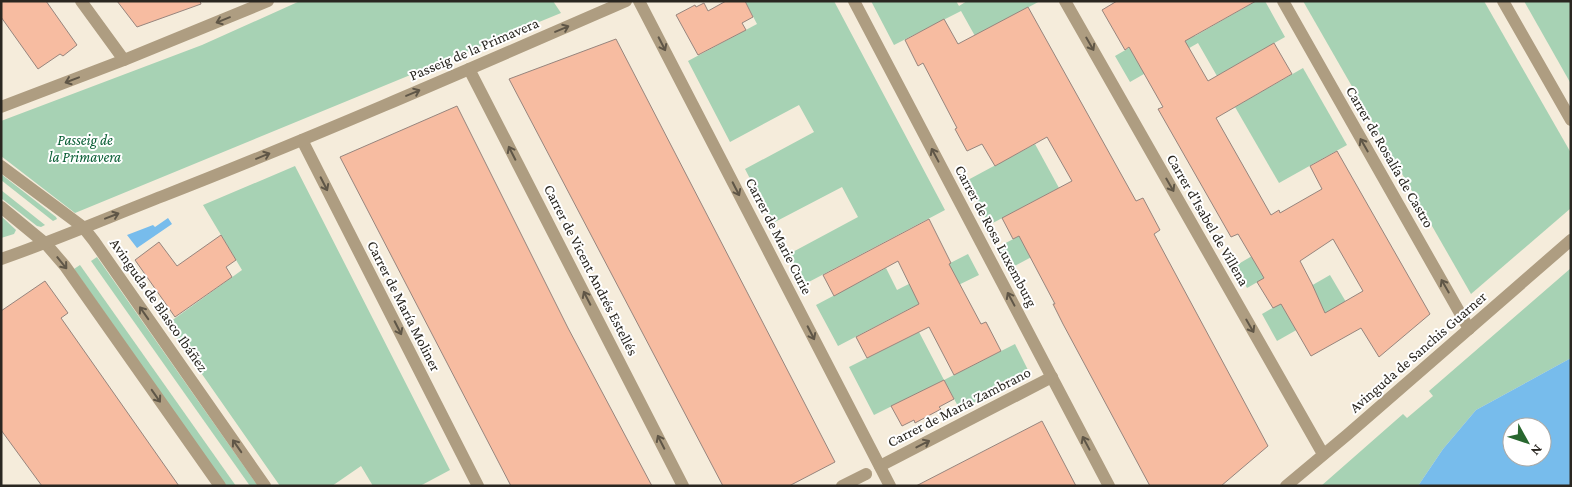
<svg xmlns="http://www.w3.org/2000/svg" width="1572" height="487" font-family="'Crimson Pro',serif">
  <style>
    .green { fill: #a7d2b4 }
    .water { fill: #77bcec; fill-rule: evenodd }
    .building { fill: #f7bca1; stroke: #97857d; fill-rule: evenodd }
    .lines { fill: none; stroke-linecap: round; stroke-linejoin: round }
    .street { stroke: #ae9d81; stroke-width: 12 }
    .oneway { stroke: #5f5647 }
    .labels { text-anchor: middle; stroke-width: 4; stroke-linejoin: round; paint-order: stroke }
    .street-label { font-size: 15px; fill: #2a2721; stroke: #fff }
    .park-label { font-size: 15px; font-style: italic; fill: #095e34; stroke: #fff }
  </style>
  <rect width="100%" height="100%" fill="#f5ecdb"/>
  <g class="green">
    <path d="M300,1H553L561,13L75,213L1,156V121L202,45Z"/>
    <path d="M745,1H834L945,210L805,284L789,254L858,217L842,187L773,223L745,169L814,132L799,105L730,142L688,61L757,24Z"/>
    <path d="M871,1H956L959,6L967,1H1040L975,36L961,11L894,45Z"/>
    <path d="M1256,1H1265L1285,37L1217,76L1198,43L1130,82L1115,56L1183,17L1195,36Z"/>
    <path d="M1303,1H1484L1571,153V208L1471,294Z"/>
    <path d="M1524,1H1571V84Z"/>
    <path d="M1303,68L1347,145L1279,183L1235,107Z"/>
    <path d="M1035,144L1059,188L989,225L966,181Z"/>
    <path d="M295,166L450,470L420,486H373L361,466L332,486H280L167,324L242,270L203,205Z"/>
    <path d="M1,174L56,217L57,219L53,221L1,180Z"/>
    <path d="M1,190L45,225L41,227L37,226L1,198Z"/>
    <path d="M1070,209L1082,230L1011,268L1000,246Z"/>
    <path d="M1,216L16,230L14,234L1,238Z"/>
    <path d="M1303,226L1316,249L1247,288L1235,266Z"/>
    <path d="M968,254L979,275L907,310L838,346L816,305L886,268L897,290Z"/>
    <path d="M97,257L258,486H250L91,261Z"/>
    <path d="M80,265L236,486H226L74,269Z"/>
    <path d="M1571,268V358L1476,410L1443,449L1418,486H1321L1403,414L1407,418L1433,396L1429,391Z"/>
    <path d="M1330,275L1346,302L1277,341L1262,314Z"/>
    <path d="M919,332L944,380L1015,344L1030,374L960,410L944,380L874,415L849,367Z"/>
  </g>
  <g class="water">
    <path d="M168,218L172,224L137,248L127,235L153,225L155,227Z"/>
    <path d="M1571,358V486H1418L1443,449L1476,410ZM1512,427H1542V457H1512Z"/>
  </g>
  <g class="building">
    <path d="M1,1H46L77,45L63,56L60,54L38,69L1,17Z"/>
    <path d="M117,1H200L201,4L137,27Z"/>
    <path d="M726,1H745L753,17L742,23L746,30L698,55L676,15L695,5L696,7L704,3L708,11Z"/>
    <path d="M1117,1H1256L1185,41L1208,81L1274,43L1292,74L1216,118L1271,215L1279,210L1280,213L1322,189L1310,166L1337,151L1430,314L1379,357L1361,328L1311,356L1281,304L1273,308L1257,282L1264,278L1238,234L1231,237L1158,109L1163,107L1129,47L1125,50L1102,10ZM1333,239L1363,291L1325,313L1312,284L1300,261Z"/>
    <path d="M1028,7L1136,201L1143,198L1160,230L1154,234L1268,446L1221,486H1150L1063,324L1053,304H1055L1019,236L1013,239L1002,218L1072,181L1047,137L995,166L982,144L967,151L955,129L957,128L923,63L918,66L905,40L944,19L958,44Z"/>
    <path d="M616,39L835,462L789,486H723L509,79Z"/>
    <path d="M457,106L568,328L652,486H511L340,157Z"/>
    <path d="M929,219L951,263L949,264L981,324L986,322L1001,351L954,375L929,327L867,358L856,337L919,304L898,261L834,296L823,275Z"/>
    <path d="M221,235L236,260L226,267L232,277L175,317L135,260L159,242L177,266Z"/>
    <path d="M45,281L68,313L61,318L179,486H42L1,430V311Z"/>
    <path d="M944,380L954,399L939,407L941,409L915,423L914,420L902,426L891,406Z"/>
    <path d="M1042,421L1076,486H916Z"/>
  </g>
  <g class="lines">
    <g class="street">
      <path d="M81,1L124,60"/>
      <path d="M639,1L890,486"/>
      <path d="M854,1L1109,486"/>
      <path d="M1065,1L1323,454"/>
      <path d="M1283,1L1469,329"/>
      <path d="M1503,1L1571,120"/>
      <path d="M469,69L683,486"/>
      <path d="M1,107L124,60L268,1"/>
      <path d="M302,140L478,486"/>
      <path d="M1,166L83,227L94,241L265,486"/>
      <path d="M1,207L46,244L65,266L220,486"/>
      <path d="M1,259C56,240 109,217 163,196C319,135 472,68 626,1"/>
      <path d="M880,466L1052,377"/>
      <path d="M842,486L866,474"/>
      <path d="M1286,486L1347,435L1571,240"/>
    </g>
  </g>
  <defs><path id="oneway-shaft" d="M-6 0H5M1.5-3L5.5 0L1.5 3" fill="none" stroke-width="1.6" stroke-linecap="round" stroke-linejoin="round" transform="scale(1.25)"/></defs>
  <g class="oneway">
    <use href="#oneway-shaft" transform="translate(223 20) rotate(158)"/>
    <use href="#oneway-shaft" transform="translate(562 29) rotate(-23)"/>
    <use href="#oneway-shaft" transform="translate(662 44) rotate(63)"/>
    <use href="#oneway-shaft" transform="translate(1090 44) rotate(60)"/>
    <use href="#oneway-shaft" transform="translate(72 80) rotate(159)"/>
    <use href="#oneway-shaft" transform="translate(413 93) rotate(-23)"/>
    <use href="#oneway-shaft" transform="translate(1364 145) rotate(-120)"/>
    <use href="#oneway-shaft" transform="translate(512 153) rotate(-117)"/>
    <use href="#oneway-shaft" transform="translate(935 155) rotate(-118)"/>
    <use href="#oneway-shaft" transform="translate(263 156) rotate(-22)"/>
    <use href="#oneway-shaft" transform="translate(324 184) rotate(63)"/>
    <use href="#oneway-shaft" transform="translate(1170 185) rotate(60)"/>
    <use href="#oneway-shaft" transform="translate(736 189) rotate(63)"/>
    <use href="#oneway-shaft" transform="translate(112 216) rotate(-21)"/>
    <use href="#oneway-shaft" transform="translate(62 263) rotate(51)"/>
    <use href="#oneway-shaft" transform="translate(1445 286) rotate(-120)"/>
    <use href="#oneway-shaft" transform="translate(587 298) rotate(-117)"/>
    <use href="#oneway-shaft" transform="translate(1011 299) rotate(-118)"/>
    <use href="#oneway-shaft" transform="translate(144 313) rotate(-125)"/>
    <use href="#oneway-shaft" transform="translate(1250 326) rotate(60)"/>
    <use href="#oneway-shaft" transform="translate(398 328) rotate(63)"/>
    <use href="#oneway-shaft" transform="translate(811 333) rotate(63)"/>
    <use href="#oneway-shaft" transform="translate(156 396) rotate(55)"/>
    <use href="#oneway-shaft" transform="translate(661 442) rotate(-117)"/>
    <use href="#oneway-shaft" transform="translate(1086 443) rotate(-118)"/>
    <use href="#oneway-shaft" transform="translate(923 444) rotate(-27)"/>
    <use href="#oneway-shaft" transform="translate(237 446) rotate(-125)"/>
  </g>
  <g class="labels">
    <g class="street-label">
      <text transform="translate(474 49) rotate(-23)" y="5">Passeig de la Primavera</text>
      <text transform="translate(1390 157) rotate(60)" y="5">Carrer de Rosalía de Castro</text>
      <text transform="translate(1208 220) rotate(60)" y="5">Carrer d'Isabel de Villena</text>
      <text transform="translate(779 236) rotate(63)" y="5">Carrer de Marie Curie</text>
      <text transform="translate(996 236) rotate(62)" y="5">Carrer de Rosa Luxemburg</text>
      <text transform="translate(591 270) rotate(63)" y="5">Carrer de Vicent Andrés Estellés</text>
      <text transform="translate(159 305) rotate(55)" y="5">Avinguda de Blasco Ibáñez</text>
      <text transform="translate(404 306) rotate(63)" y="5">Carrer de María Moliner</text>
      <text transform="translate(1418 352) rotate(-41)" y="5">Avinguda de Sanchis Guarner</text>
      <text transform="translate(959 407) rotate(-27)" y="5">Carrer de María Zambrano</text>
    </g>
    <g class="park-label">
      <text x="85" y="145">Passeig de<tspan x="85" dy="17">la Primavera</tspan></text>
    </g>
  </g>
  <rect width="1572" height="487" fill="none" stroke="#2a2721" stroke-width="5"/>
  <g transform="translate(1527 442) rotate(130)"><circle r="24" fill="#ffffff" stroke="#aaa9a6"/>
  <path d="M0-4L9 19L0 12L-9 19Z" fill="#28672f"/>
  <text y="-8" font-size="14" font-weight="bold" text-anchor="middle" fill="#2a2721">N</text>
  </g>
</svg>
